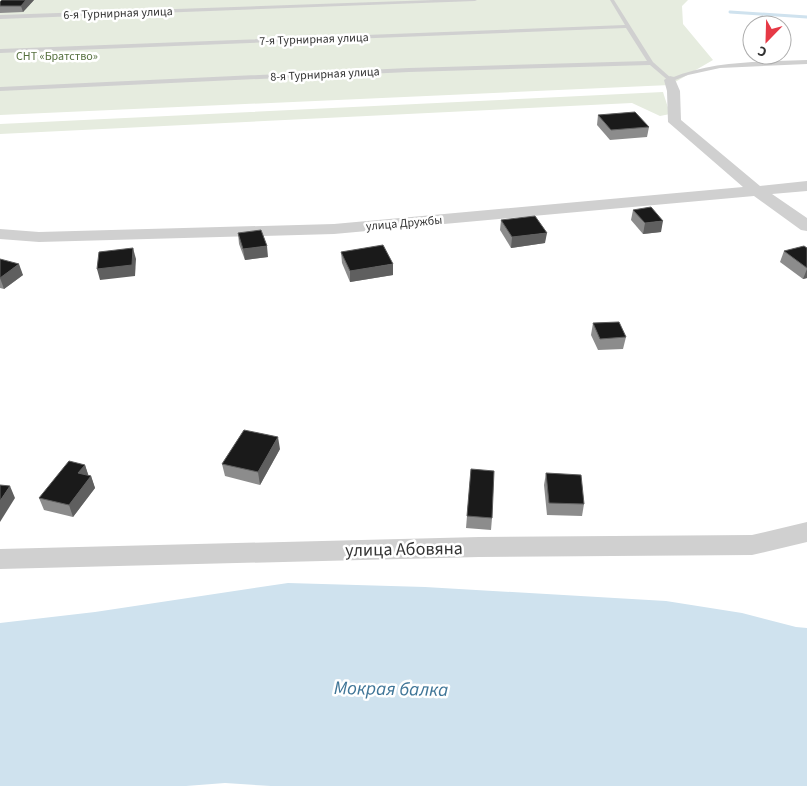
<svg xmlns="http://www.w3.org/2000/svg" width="807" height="786" font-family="'Source Sans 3',sans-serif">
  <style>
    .green { fill: #e6ecdf }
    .water { fill: #cfe2ee }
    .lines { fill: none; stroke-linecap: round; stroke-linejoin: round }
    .stream { stroke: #cfe2ee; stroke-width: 3 }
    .service { fill: #d0d0d0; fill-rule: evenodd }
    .minor { fill: #d0d0d0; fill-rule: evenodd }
    .wall { fill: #8c8c8c }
    .shaded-wall { fill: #5f5f5f }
    .building { fill: #1a1a1a; stroke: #5f5f5f }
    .labels { text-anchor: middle; stroke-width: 5; stroke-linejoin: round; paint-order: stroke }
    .far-street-label { font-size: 12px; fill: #333; stroke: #fff }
    .far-park-label { font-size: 12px; fill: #56703f; stroke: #fff }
    .near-street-label { font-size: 18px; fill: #333; stroke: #fff }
    .near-water-label { font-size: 19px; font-style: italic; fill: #3f7597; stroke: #fff }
  </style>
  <rect width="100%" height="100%" fill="#fff"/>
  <g class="green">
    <path d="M0,0H688L682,6L683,24L713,60L670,85L0,115Z"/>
    <path d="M663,92L670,114L660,116L632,103L0,134V124Z"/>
  </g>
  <path class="water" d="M288,583L425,587L666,601L742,613L796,627L807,628V786H271L225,783L186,786H0V623L95,612Z"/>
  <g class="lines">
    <path class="stream" d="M730,12L807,17"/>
    <g class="service">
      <path d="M434,0H477L475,1L0,19V15Z"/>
      <path d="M610,0H614L653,62L671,78C715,60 761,62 807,60V64L720,68L688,75L670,82L650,65L409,72L0,91V87L409,68L647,61L626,28L0,53V49L625,25Z"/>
    </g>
    <g class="minor">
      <path d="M670,76L674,77L680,91L681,120L760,186L807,181V191L772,194L807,218V231L801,230L754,196L334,234L39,242L0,239V229L39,232L334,224L743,187L668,122L667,91L664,80Z"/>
      <path d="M807,522V542L752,555L479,557L0,569V549L479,537L752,535Z"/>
    </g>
  </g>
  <g class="wall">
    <path d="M2,0H34L23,12L0,13V2Z"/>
    <path d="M598,115L649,127L647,137L610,140L597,125Z"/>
    <path d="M633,210L661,232L643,234L631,220Z"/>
    <path d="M501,220L545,243L511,248L500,230Z"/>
    <path d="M238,233L268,257L245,260L239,244Z"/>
    <path d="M807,248V278L803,279L780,262L784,251Z"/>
    <path d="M341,252L393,275L350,282L342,263Z"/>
    <path d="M0,259L23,275L4,289L0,288Z"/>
    <path d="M593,323L626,337L623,349L598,350L591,335Z"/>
    <path d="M280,449L260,485L225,476L222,464Z"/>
    <path d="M85,465L88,475L91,476L95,488L73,517L44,510L39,498Z"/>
    <path d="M471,469L492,518L491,530L466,528Z"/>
    <path d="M546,473L584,504L582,516L547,515L544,485Z"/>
  </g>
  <g class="shaded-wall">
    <path d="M26,0H34L23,12L21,6Z"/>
    <path d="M663,221L661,232L643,234L645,223Z"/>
    <path d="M547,233L545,243L511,248L512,237Z"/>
    <path d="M267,246L268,257L245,260L243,249Z"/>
    <path d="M133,248L136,259L135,276L100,280L97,269Z"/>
    <path d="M19,264L23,275L4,289L0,278Z"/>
    <path d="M393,264V275L350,282V271Z"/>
    <path d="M807,269V278L803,279Z"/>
    <path d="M278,437L280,449L260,485L258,472Z"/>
    <path d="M85,465L89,477L78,473Z"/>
    <path d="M91,476L95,488L73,517L69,505Z"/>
    <path d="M10,486L15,498L0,522V501Z"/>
  </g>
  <g class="building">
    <path d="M2,0H26L21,6H0V2Z"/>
    <path d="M635,112L649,127L611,130L598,115Z"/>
    <path d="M651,207L663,221L645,223L633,210Z"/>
    <path d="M535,216L547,233L512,237L501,220Z"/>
    <path d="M261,230L267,246L243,249L238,233Z"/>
    <path d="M383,245L393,264L350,271L341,252Z"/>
    <path d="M804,246L807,248V268L784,251Z"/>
    <path d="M133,248L132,265L97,269L99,252Z"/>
    <path d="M0,259L19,264L0,278Z"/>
    <path d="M619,322L626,337L600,339L593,323Z"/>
    <path d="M244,430L278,437L258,472L222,464Z"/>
    <path d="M69,461L85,465L78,473L91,476L69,505L39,498Z"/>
    <path d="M471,469L494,471L492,518L467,516Z"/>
    <path d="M546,473L581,475L584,504L549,503Z"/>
    <path d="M0,485L10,486L0,501Z"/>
  </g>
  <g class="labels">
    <g class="far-street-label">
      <text transform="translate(118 13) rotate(-2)" y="4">6-я Турнирная улица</text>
      <text transform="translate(314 39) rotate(-2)" y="4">7-я Турнирная улица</text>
      <text transform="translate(325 74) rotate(-3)" y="4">8-я Турнирная улица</text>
      <text transform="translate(404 223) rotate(-5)" y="4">улица Дружбы</text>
    </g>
    <g class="far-park-label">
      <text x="57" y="60">СНТ «Братство»</text>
    </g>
    <g class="near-street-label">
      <text transform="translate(404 549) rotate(-1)" y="6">улица Абовяна</text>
    </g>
    <g class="near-water-label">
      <text transform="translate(391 688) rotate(1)" y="7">Мокрая балка</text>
    </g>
  </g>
  <g transform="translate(767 40) rotate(203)"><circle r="24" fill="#ffffff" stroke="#adadad"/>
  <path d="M0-4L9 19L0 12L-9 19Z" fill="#e63946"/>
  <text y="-8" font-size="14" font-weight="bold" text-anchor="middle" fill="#333333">С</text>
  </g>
</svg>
